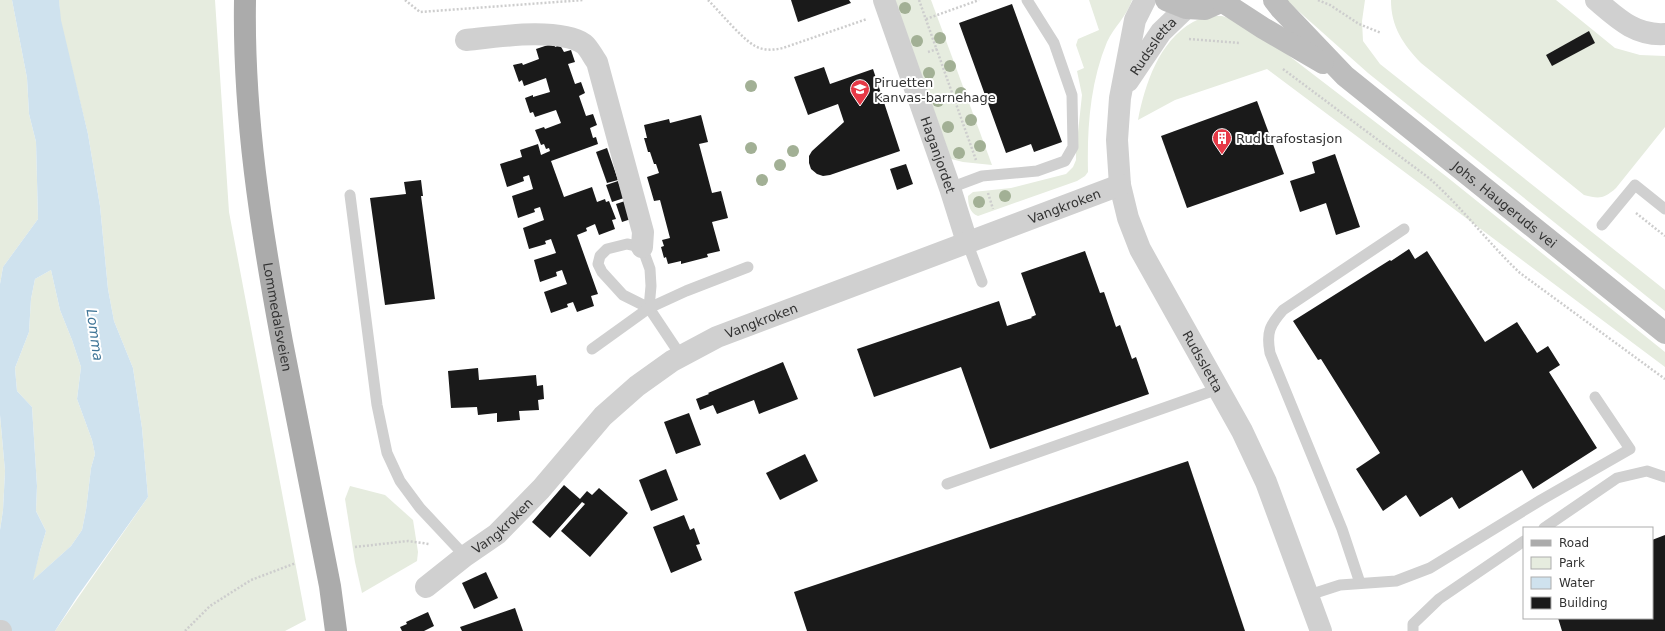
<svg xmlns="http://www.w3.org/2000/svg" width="1665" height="631" font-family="'DejaVu Sans',sans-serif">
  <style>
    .green { fill: #e6ecdf }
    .water { fill: #cfe2ee; fill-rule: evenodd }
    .building { fill: #1a1a1a }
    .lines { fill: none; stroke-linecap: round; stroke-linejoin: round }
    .path { stroke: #cdcdcd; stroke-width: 2.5; stroke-dasharray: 2 2; stroke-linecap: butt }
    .lane { stroke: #d0d0d0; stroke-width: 11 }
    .street { stroke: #d0d0d0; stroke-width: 22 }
    .secondary { stroke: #bdbdbd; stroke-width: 22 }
    .primary { stroke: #ababab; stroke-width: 22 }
    .tree { fill: #a2b095 }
    .labels { text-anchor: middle; stroke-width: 4; stroke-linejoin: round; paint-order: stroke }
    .street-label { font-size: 13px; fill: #333; stroke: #fff }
    .poi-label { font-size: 13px; fill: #333; stroke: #fff; text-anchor: start }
    .water-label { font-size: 14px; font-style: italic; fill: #3f7597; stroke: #fff }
  </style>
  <rect width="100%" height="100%" fill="#fff"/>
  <g class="green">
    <path d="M0,0H12L27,78L29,114L36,142L38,219L3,267L0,284Z"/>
    <path d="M59,0H215L229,212L306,620L285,631H55L148,497L142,428L133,368L114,321L108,289L100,206L88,134L60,20Z"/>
    <path d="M895,0H931L992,165L963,162L951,159Z"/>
    <path d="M1089,0H1132C1127,16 1114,27 1107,42C1090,83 1087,128 1088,172L1085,176L1077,181L978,216C970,213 968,205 968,196L973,192L1011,188L1066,174L1073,167L1076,160V151L1082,95L1077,71L1084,68L1076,45L1078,39L1099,30Z"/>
    <path d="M1286,0H1365L1362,21L1363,41L1380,64L1665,290V311L1368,73Z"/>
    <path d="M1391,0H1556L1615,48L1640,55L1665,56V127L1616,188C1604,199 1599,199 1584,195L1421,63C1403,44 1391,27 1391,0Z"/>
    <path d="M1211,16H1222L1239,21L1267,39L1447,177L1665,352V367L1267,69L1175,100L1138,120C1145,84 1159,41 1193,22C1198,19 1205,17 1211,16Z"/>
    <path d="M51,270L60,310L72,340L81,367L77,399L92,440L95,454L91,468L86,510L82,530L71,546L32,581L40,551L46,531L36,511L37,486L32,407L17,391L15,368L29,332L31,299L35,279Z"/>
    <path d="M0,415L5,471L3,510L0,530Z"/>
    <path d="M350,486L385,495L413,520L418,552L417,561L362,593L355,562L345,499Z"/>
  </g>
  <path class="water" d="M12,0H59L61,20L88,134L100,206L108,289L114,321L133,368L142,428L148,497L77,597L55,631H0V530L3,510L5,471L0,415V284L3,267L38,219L36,142L29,114L27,78ZM51,270L60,310L72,340L81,367L77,399L92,440L95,454L91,468L86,510L82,530L71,546L33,580L40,551L46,531L36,511L37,486L32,407L17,391L15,368L29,332L31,299L35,279Z"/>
  <g class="building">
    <path d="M791,0H849L851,3L798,22Z"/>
    <path d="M1012,4L1062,142L1034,152L1031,144L1006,153L959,23Z"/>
    <path d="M1589,31L1595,43L1552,66L1546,55Z"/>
    <path d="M554,43L555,47L560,45L564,52L571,50L575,62L568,64L575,84L581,82L585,93L579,96L586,116L593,114L597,125L590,128L593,138L596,137L598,144L551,161L564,197L592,187L597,202L605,199L606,202L609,201L616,219L612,220L615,229L599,235L595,224L586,228L587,231L577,235L598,294L591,296L594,306L577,312L573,302L567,304L568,307L551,313L544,292L567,284L562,270L556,272L557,276L540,282L534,260L556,253L551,239L545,241L546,244L529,249L523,228L544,220L540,207L534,209L535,212L518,218L512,196L533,189L529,175L523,177L524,181L507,187L500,164L522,157L520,150L538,144L541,155L550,151L549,148L546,149L544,144L541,145L535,130L544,127L545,129L561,123L556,110L535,117L533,112L530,113L525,98L533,95V97L550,92L546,78L524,86L522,80L519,82L513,65L522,63L523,65L539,59L536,49Z"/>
    <path d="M824,67L830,84L873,69L900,151L830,175L823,176L817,174L811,169L809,163V156L812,151L844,122L838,104L808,115L794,77Z"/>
    <path d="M1257,101L1284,174L1187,208L1161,136Z"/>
    <path d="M701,115L708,142L699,144L712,193L721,191L728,218L712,222L720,251L707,254L708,257L681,264V261L668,264L666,257L664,258L661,247L664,246L662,240L670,238L660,200L654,201L647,177L659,173L656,164H654L650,152H648L644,138H647L644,125L669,119L670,123Z"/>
    <path d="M607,148L618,180L607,183L596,152Z"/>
    <path d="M1335,154L1360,227L1336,235L1326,203L1300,212L1290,181L1315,173L1312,162Z"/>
    <path d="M906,164L913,184L897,190L890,169Z"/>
    <path d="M421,180L423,196H421L435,299L385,305L370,198L406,194L404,182Z"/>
    <path d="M618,181L624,198L612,202L606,185Z"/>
    <path d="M625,201L631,219L622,222L616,204Z"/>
    <path d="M1409,249L1415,259L1427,251L1485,342L1517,322L1537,353L1548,346L1560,365L1549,372L1597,448L1533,489L1522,470L1459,509L1452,497L1420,517L1406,495L1383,511L1356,469L1380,453L1321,359L1318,360L1293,321L1390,260L1391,261Z"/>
    <path d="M1085,251L1100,293L1104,292L1116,327L1120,325L1132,359L1136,357L1149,394L990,449L961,367L874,397L857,349L999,301L1007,326L1032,318L1031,317L1036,315L1021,273Z"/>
    <path d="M783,362L798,399L759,414L754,400L717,414L713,405L700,410L696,399L709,394L708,393Z"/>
    <path d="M478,368L479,380L536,375L537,386L543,385L544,399L538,400L539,410L519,411L520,420L497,422V413L478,415L477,407L451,408L448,371Z"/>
    <path d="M689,413L701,445L676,454L664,422Z"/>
    <path d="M805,454L818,481L780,500L766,473Z"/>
    <path d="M1188,461L1245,631H807L794,592Z"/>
    <path d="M666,469L678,500L651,511L639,480Z"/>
    <path d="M564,485L580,499L587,491L592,495L599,488L628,513L590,557L561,531L585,504L582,502L550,538L532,522Z"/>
    <path d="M684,515L690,530L694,528L700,544L696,545L702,560L671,573L653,527Z"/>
    <path d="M1665,535V631H1562L1558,618H1652V540Z"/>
    <path d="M486,572L498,598L474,609L462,583Z"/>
    <path d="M515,608L523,631H462L460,627Z"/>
    <path d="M428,612L434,626L424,631H402L400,627L407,624L406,622Z"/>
  </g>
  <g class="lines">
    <g class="path">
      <path d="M405,0L420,12L584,0"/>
      <path d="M708,0C721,13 740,37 755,46C764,51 774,50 783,48L867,19"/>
      <path d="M919,0L976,160"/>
      <path d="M1318,0L1330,5L1359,24L1381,33"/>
      <path d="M926,19L979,0"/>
      <path d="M1189,39L1240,43"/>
      <path d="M928,52L937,49"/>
      <path d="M1283,69L1429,178C1462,207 1488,243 1520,273L1665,379"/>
      <path d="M988,193L993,209"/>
      <path d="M1636,213L1665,236"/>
      <path d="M355,547L408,541L429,544"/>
      <path d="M185,631L210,606L251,580L296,563"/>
    </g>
    <g class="lane">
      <path d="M950,188L982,176L1037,171L1065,161L1073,147L1072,95L1054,43L1027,0"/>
      <path d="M350,195L377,405L387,453L400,481L420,508L465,556"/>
      <path d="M1602,225L1635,185L1665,209"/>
      <path d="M967,242L982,282"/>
      <path d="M649,308L623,295L602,272L598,264L600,256L607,249L627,244L642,247L650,269L651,286L649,308L681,356"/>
      <path d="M592,349L649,308L686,291L748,267"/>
      <path d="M947,484L1218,389"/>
      <path d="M1544,528L1617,478L1647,471L1665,477"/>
      <path d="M1360,583L1342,529L1270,353C1266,332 1270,325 1283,310L1404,229"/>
      <path d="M1309,595L1340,585L1396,581L1430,568L1541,500L1630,449L1595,397"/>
      <path d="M1413,631V624L1439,599L1524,541"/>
    </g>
    <g class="street">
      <path id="s1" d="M884,0L950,188L967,242"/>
      <path id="s2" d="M1145,0L1135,20L1120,98L1117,140L1120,185L1128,218L1140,249L1242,431L1266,482L1321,631"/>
      <path d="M1596,0C1617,18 1635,36 1665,34"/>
      <path d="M466,40C495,37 559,27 584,44C589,48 593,57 597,62L643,232L642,247"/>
      <path id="s3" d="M1128,81L1161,32L1186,8"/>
      <path id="s4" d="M426,587L465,556L497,534L541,489L603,416L637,386L672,361L717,337L1120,185"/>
      <path d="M0,631H1"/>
    </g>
    <g class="secondary">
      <path d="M1166,0L1186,8L1205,9L1225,0"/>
      <path id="s5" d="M1274,0L1281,9L1345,76L1665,333"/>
      <path d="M1223,2L1263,28L1323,63"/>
    </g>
    <path class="primary" id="s6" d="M245,0C243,115 261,229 282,342C298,424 314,505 330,586L336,631"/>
  </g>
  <g class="tree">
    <circle cx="905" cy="8" r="6"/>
    <circle cx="940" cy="38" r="6"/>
    <circle cx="917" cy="41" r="6"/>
    <circle cx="950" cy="66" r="6"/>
    <circle cx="929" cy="73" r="6"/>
    <circle cx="751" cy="86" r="6"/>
    <circle cx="961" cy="93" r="6"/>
    <circle cx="938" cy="101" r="6"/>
    <circle cx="971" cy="120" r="6"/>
    <circle cx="948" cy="127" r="6"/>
    <circle cx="980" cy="146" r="6"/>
    <circle cx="751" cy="148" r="6"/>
    <circle cx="793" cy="151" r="6"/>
    <circle cx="959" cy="153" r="6"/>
    <circle cx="780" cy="165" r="6"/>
    <circle cx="762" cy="180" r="6"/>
    <circle cx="1005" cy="196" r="6"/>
    <circle cx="979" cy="202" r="6"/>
  </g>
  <defs>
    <g id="school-pin" transform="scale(1)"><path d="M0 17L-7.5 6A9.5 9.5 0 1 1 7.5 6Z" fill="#e63946" stroke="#fff"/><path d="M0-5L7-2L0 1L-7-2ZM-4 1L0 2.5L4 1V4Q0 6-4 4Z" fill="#fff"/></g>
    <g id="building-pin" transform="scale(1)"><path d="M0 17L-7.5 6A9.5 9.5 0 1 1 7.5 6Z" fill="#e63946" stroke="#fff"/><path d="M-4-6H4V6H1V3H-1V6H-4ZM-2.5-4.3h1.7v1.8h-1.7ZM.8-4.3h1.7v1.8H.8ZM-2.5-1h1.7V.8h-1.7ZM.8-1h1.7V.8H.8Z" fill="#fff"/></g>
  </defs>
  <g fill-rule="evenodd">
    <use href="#school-pin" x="860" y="89"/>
    <use href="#building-pin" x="1222" y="138"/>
  </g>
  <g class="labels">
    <g class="street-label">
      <text dy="5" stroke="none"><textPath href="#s3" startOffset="43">Rudssletta</textPath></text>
      <text dy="5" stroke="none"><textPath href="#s1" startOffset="164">Haganjordet</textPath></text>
      <text dy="5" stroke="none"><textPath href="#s5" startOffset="309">Johs. Haugeruds vei</textPath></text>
      <text dy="5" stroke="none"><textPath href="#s4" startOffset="758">Vangkroken</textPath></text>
      <text dy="5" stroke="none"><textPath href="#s6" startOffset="319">Lommedalsveien</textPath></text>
      <text dy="5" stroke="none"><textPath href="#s4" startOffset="434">Vangkroken</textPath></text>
      <text dy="5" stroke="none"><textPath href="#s2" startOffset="385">Rudssletta</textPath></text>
      <text dy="5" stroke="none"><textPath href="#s4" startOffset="98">Vangkroken</textPath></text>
    </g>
    <g class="poi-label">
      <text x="874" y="87">Piruetten<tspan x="874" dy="15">Kanvas-barnehage</tspan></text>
      <text x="1236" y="143">Rud trafostasjon</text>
    </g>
    <g class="water-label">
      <text transform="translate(95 335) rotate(82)" y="5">Lomma</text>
    </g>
  </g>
  <rect x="1523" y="527" width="130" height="92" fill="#ffffff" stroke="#adadad"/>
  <rect x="1531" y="540" width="20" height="6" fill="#ababab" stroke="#adadad"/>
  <text x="1559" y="547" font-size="12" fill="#333333">Road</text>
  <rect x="1531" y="557" width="20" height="12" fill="#e6ecdf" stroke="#adadad"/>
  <text x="1559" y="567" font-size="12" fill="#333333">Park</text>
  <rect x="1531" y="577" width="20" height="12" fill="#cfe2ee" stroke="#adadad"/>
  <text x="1559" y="587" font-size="12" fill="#333333">Water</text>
  <rect x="1531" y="597" width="20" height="12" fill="#1a1a1a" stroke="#adadad"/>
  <text x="1559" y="607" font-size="12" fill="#333333">Building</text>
</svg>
